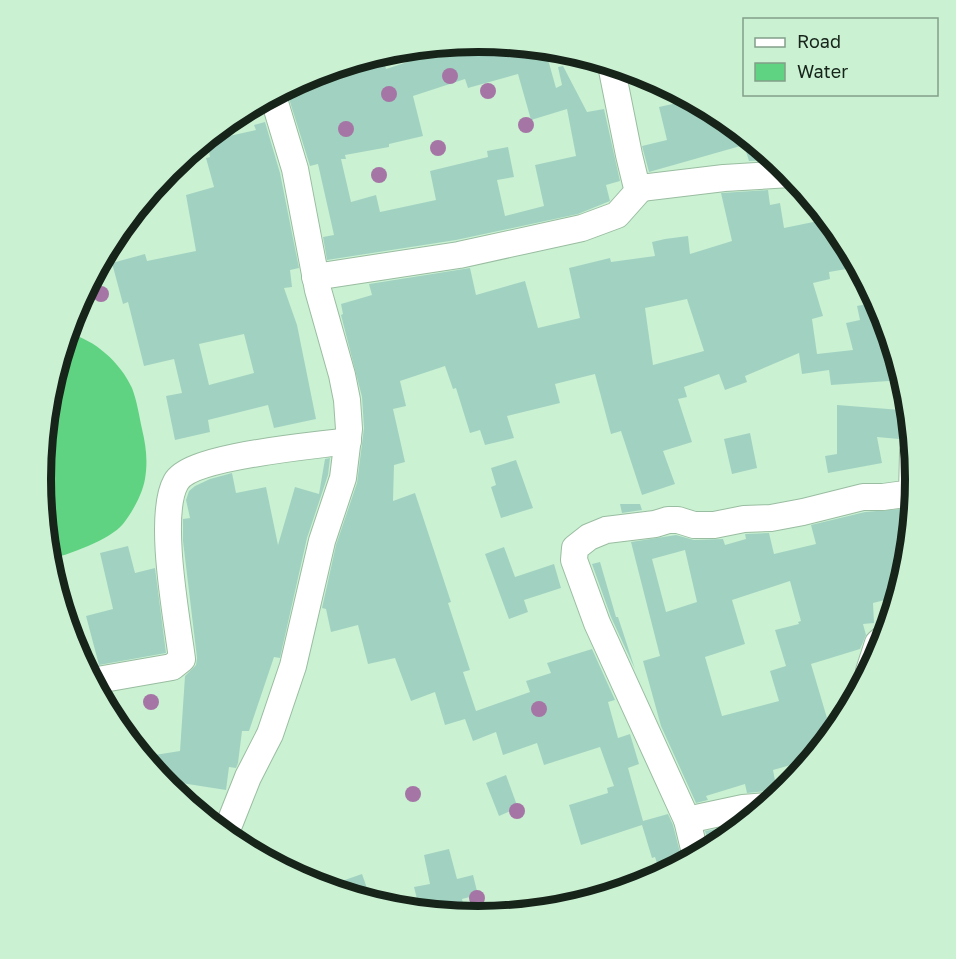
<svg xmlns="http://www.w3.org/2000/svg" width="956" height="959" font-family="'Golos Text',sans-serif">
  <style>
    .water { fill: #5fd381 }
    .building { fill: #a1d2c1; fill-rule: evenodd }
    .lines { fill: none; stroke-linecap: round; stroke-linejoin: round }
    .street-casing { stroke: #99bda0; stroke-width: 28 }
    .street { stroke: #fff; stroke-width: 26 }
    .tree { fill: #a576a5 }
    .rim { fill: none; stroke: #16241a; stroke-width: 8 }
  </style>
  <rect width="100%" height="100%" fill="#cbf1d3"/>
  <path class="water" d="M68,333C95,340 120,362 132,388C137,401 139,415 142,429C146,446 148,461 145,479C142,495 133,511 123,524C111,539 67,556 48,559L41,479L49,394Z"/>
  <g class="building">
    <path d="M487,43L545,49L556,88L562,85L558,67L563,66L587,112L604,109L620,181L606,185L610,201L578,214L456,240L327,260L323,237L334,235L318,164L310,166L286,89L298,82L340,73L339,67L382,54L386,69L435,53L436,58ZM518,74L531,120L567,109L576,156L535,165L544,206L505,216L497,180L514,177L508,147L487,151L488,157L430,171L436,200L380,212L376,195L351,202L341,159H346L345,155L389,147V144L423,136L413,96L465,79L468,88Z"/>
    <path d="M686,101L687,107L699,104L721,116L775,160L749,161L744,145L649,172L642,146L667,140L659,107Z"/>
    <path d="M265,122L280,173L299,268L290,270L292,287L284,288L297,325L316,419L274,428L268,405L208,420L210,432L175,440L166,396L182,393L174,359L144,366L128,302L123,304L112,263L145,254L147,261L196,251L186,195L214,187L206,158L210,157L207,141L256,130L254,125ZM244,334L254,373L209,385L199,344Z"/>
    <path d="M768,190L770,205L780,203L784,228L828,219L842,237L858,267L829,272L830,279L813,283L823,316L812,319L817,354L853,350L846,323L860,320L857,306L877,302L882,312L903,380L831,385L829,370L802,374L799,353L745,376L747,382L725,390L719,374L684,387L687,397L678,399L692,442L663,451L675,484L642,495L621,431L611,434L595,374L555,384L560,403L507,416L514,438L485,445L480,430L470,433L456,388L453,389L445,366L400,381L406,406L393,409L405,462L394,465L393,501L415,493L451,602L448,603L470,670L463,672L476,711L530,692L526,681L551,673L547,663L592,649L615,700L608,702L618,738L630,734L639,764L628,768L643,821L668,814L673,825L683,864L661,875L655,857L652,858L642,825L581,845L569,805L608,793L607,788L614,786L600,747L544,765L537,743L503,755L496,732L473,741L465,719L445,725L435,692L411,701L395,658L368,664L358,625L331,632L326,609L322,608L336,545L357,483L364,428L362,397L341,315L343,314L341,304L372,295L369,284L470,268L476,295L525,281L538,328L580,318L569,268L610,258L611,262L655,256L652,242L665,239L688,236L690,254L732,241L721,193ZM687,299L704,351L653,365L645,308Z"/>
    <path d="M837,405L901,410L899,439L877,437L882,463L828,473L825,456L837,454Z"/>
    <path d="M750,433L757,468L732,474L724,439Z"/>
    <path d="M330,458L328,475L307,538L280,658L274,657L249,731H242L238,763L236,768L229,767L226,790L162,780L142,757L180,751L185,676L196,665L197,658L183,541V519L190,518L186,500L189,491L195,486L210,479L232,473L236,493L266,487L278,545L295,487L319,494L325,459Z"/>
    <path d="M516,460L533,508L501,518L491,487L496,485L491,468Z"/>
    <path d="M620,504H640L642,510L622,513Z"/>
    <path d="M911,508L912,514L909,544L903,546L906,567L897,597L873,603L874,623L863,624L866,635L860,649L811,664L827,718L848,711L842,723L812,759L773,770L778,796L773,792L766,791L747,793L745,784L706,796L708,800L696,803L661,726L643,661L660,656L631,542L676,535L694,540L723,539L725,545L746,539L745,534L769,533L774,554L816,544L811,525L865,512ZM685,550L697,602L666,612L652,559ZM790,581L801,621L798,622L799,624L775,630L786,666L770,671L779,701L722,716L705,657L745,644L732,600Z"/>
    <path d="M128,546L135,573L155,568L166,653L99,665L86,616L113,609L100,553Z"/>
    <path d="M504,547L515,577L554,564L561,588L524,600L528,612L509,619L485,554Z"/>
    <path d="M600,562L616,617H618L635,669L611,617L592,564Z"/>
    <path d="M506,775L518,808L499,816L486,783Z"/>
    <path d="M716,829L717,834L715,835L718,845L710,849L705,831Z"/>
    <path d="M449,849L457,879L473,875L478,895L462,899L466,916L438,913L435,903L419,907L414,887L430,884L424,855Z"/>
    <path d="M362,874L369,894L358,898L347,895L342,881Z"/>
  </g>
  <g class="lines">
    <g class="street-casing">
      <g id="street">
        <path d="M611,65L629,155L636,184L641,188L724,178L791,174"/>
        <path d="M315,277L459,255L582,228L617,215L641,188"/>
        <path d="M869,671L878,643L885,637"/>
        <path d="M92,681L172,667L182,659C177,619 157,515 176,482C191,455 316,446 348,441"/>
        <path d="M687,820L743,808L767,806"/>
        <path d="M225,835L248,777L270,734L293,666L322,541L343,478L349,429L347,400L342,375L318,290L295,169L273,96"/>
        <path d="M696,857L687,820L597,623L574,560L575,548L589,537L606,530L655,524L668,520H678L694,525H714L744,519L771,518L803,512L863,497H883L912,493L913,453"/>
      </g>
    </g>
    <use href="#street" class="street"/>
  </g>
  <g class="tree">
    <circle cx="450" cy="76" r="8"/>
    <circle cx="488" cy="91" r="8"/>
    <circle cx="389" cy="94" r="8"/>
    <circle cx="526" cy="125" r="8"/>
    <circle cx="346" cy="129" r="8"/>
    <circle cx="438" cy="148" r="8"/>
    <circle cx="379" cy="175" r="8"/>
    <circle cx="101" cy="294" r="8"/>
    <circle cx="151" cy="702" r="8"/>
    <circle cx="539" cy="709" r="8"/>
    <circle cx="413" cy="794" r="8"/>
    <circle cx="517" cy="811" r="8"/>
    <circle cx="477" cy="898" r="8"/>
  </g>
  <path d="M0 0H956V959H0ZM51 479a427 427 0 1 1 854 0a427 427 0 1 1-854 0Z" fill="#cbf1d3" fill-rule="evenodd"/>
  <path class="rim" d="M51 479a427 427 0 1 1 854 0a427 427 0 1 1-854 0Z"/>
  <rect x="743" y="18" width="195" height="78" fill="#cbf1d3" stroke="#839f89" stroke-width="1.5"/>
  <rect x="755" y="38" width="30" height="9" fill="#ffffff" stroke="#839f89" stroke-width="1.5"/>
  <text x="797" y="48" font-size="18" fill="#16241a">Road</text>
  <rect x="755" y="63" width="30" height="18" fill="#5fd381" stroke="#839f89" stroke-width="1.5"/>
  <text x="797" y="78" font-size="18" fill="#16241a">Water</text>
</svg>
